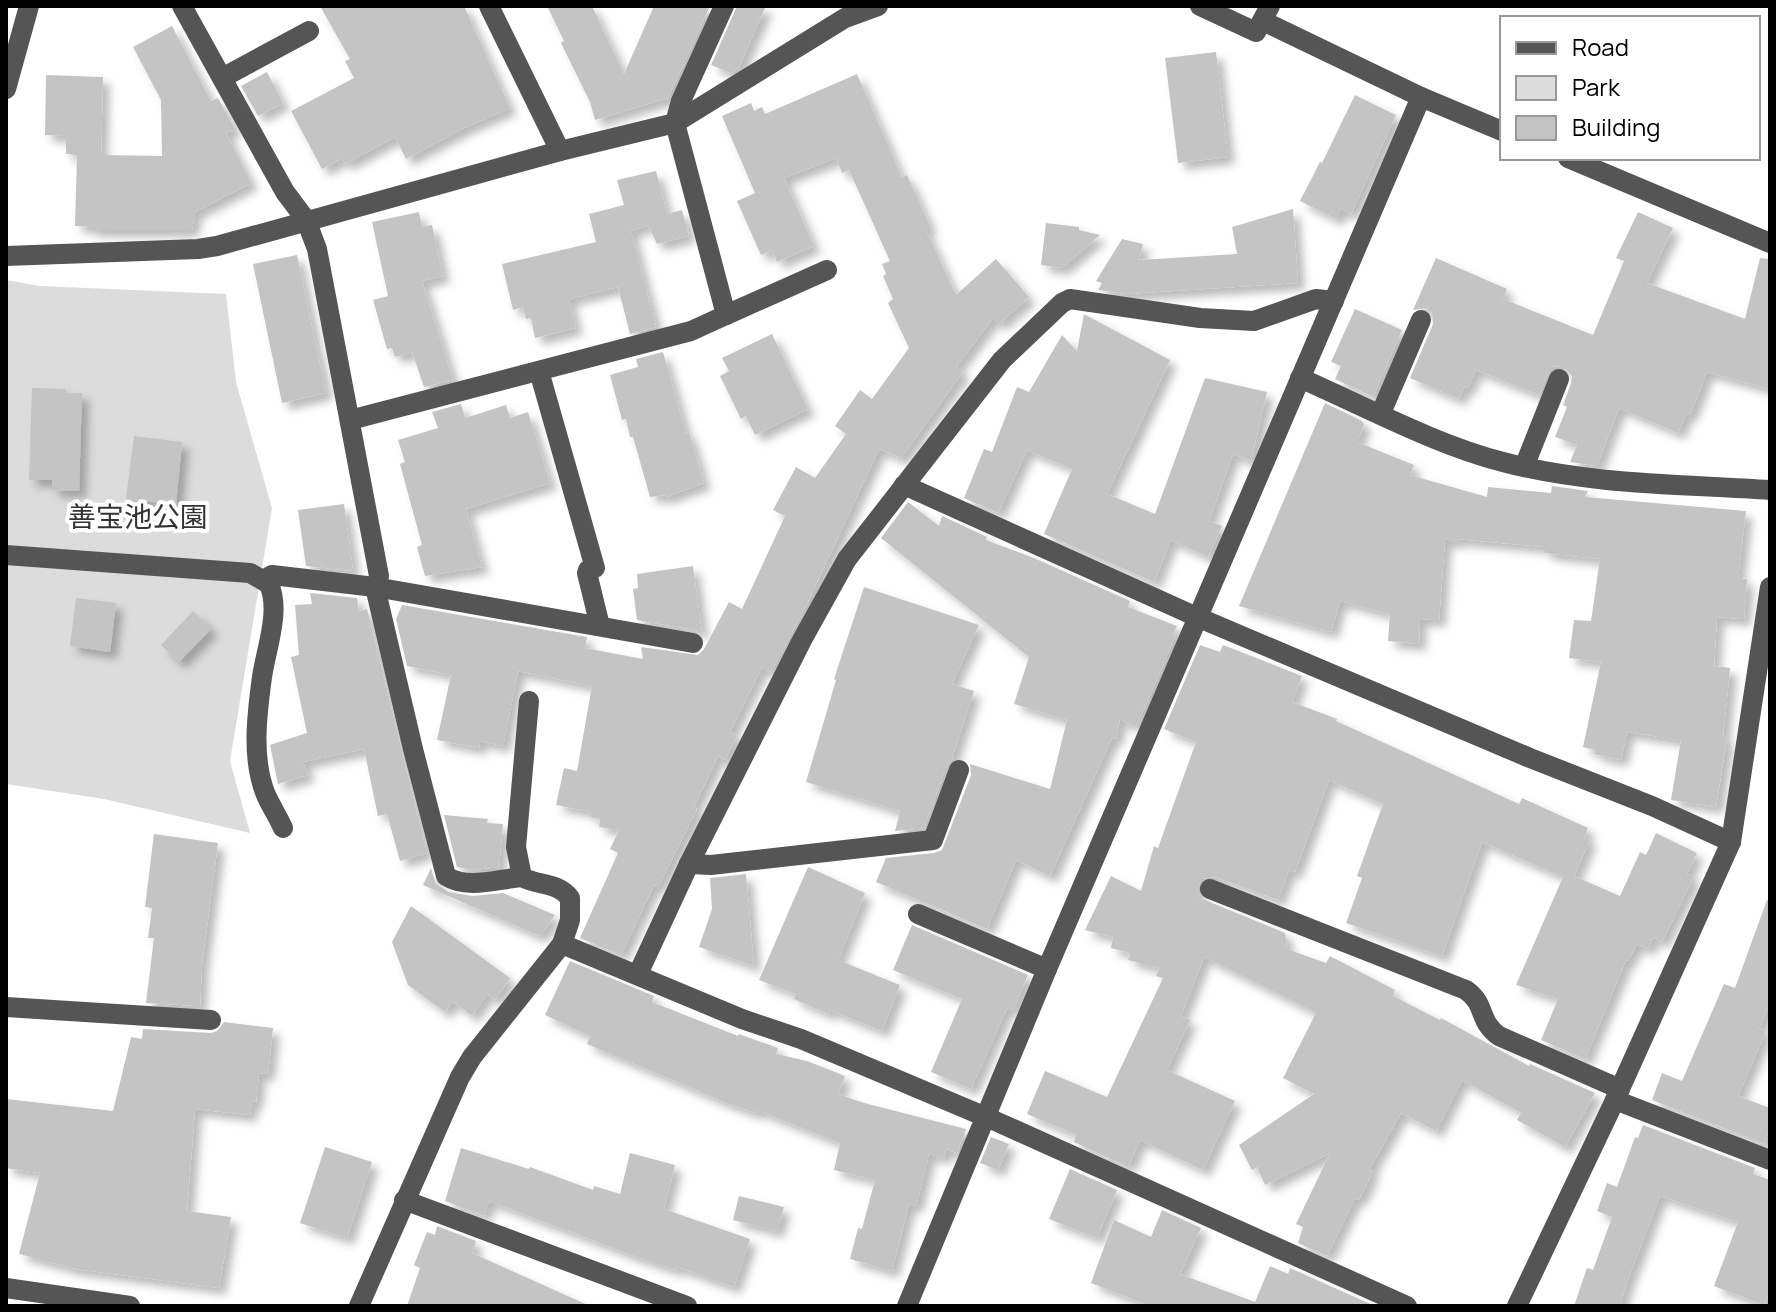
<svg xmlns="http://www.w3.org/2000/svg" width="1776" height="1312" font-family="Manrope,'Noto Sans JP',sans-serif">
  <style>
    .green { fill: #dcdcdc }
    .building { fill: #c4c4c4; filter: url(#shadow) }
    .lines { fill: none; stroke-linecap: round; stroke-linejoin: round }
    .minor { stroke: #555; stroke-width: 20 }
    .labels { text-anchor: middle; stroke-width: 8; stroke-linejoin: round; paint-order: stroke }
    .park-label { font-size: 28px; fill: #333; stroke: #fff }
  </style>
  <defs>
    <filter id="shadow"><feDropShadow dx="7" dy="7" stdDeviation="4" flood-color="#0004"/></filter>
  </defs>
  <rect width="100%" height="100%" fill="#fff"/>
  <path class="green" d="M6,280L40,286L226,294L236,382L272,508L230,761L250,833L104,799L6,784Z"/>
  <g class="building">
    <path d="M320,6H464L510,108L464,128L406,159L395,137L345,164L343,158L322,169L291,111L354,78L345,61L350,59Z"/>
    <path d="M547,6H592L624,74L654,6H710L668,98L595,120L590,102L561,43L564,41Z"/>
    <path d="M737,6H766L738,69L731,73L711,65Z"/>
    <path d="M172,26L211,101L218,98L235,129L226,133L251,183L195,212L192,230H92V227L75,226L77,155L66,154V136L45,135L46,75L103,77L101,155L162,156L161,100L133,47Z"/>
    <path d="M1216,52L1228,157L1178,163L1165,58Z"/>
    <path d="M267,72L283,103L258,116L241,86Z"/>
    <path d="M857,74L902,177L907,175L930,226L925,228L956,295L996,259L1029,297L999,324L993,318L956,367L963,372L901,458L879,449L806,606L771,672L762,667L730,732L737,736L725,760L718,756L694,807L697,809L658,887L654,885L621,955L580,938L618,853L610,849L619,830L599,827L600,819L590,817L591,812L556,805L564,768L577,771L592,686L518,671L503,746L480,741L479,748L437,740L451,675L407,666L396,619L402,605L587,637L585,648L643,659L641,647L698,655L704,649L729,602L742,609L785,516L773,510L796,467L815,478L846,434L835,426L860,390L872,399L909,348L888,303L893,299L883,276L886,274L882,264L890,261L849,170L842,173L836,158L784,178L814,246L777,262L772,250L761,255L737,201L755,193L722,116L751,103L754,111L762,107L765,114Z"/>
    <path d="M1355,95L1396,115L1351,214L1341,209L1336,219L1300,201L1320,162L1322,163Z"/>
    <path d="M656,171L667,214L682,210L689,236L657,244L648,225L631,231L656,327L630,334L618,287L569,299L576,328L535,338L531,318L526,319L523,307L513,310L502,264L596,242L589,214L624,205L617,180Z"/>
    <path d="M1293,209L1298,283L1126,294L1098,290L1102,283L1096,281L1122,239L1143,244L1139,260L1237,254L1232,227Z"/>
    <path d="M419,212L422,227L432,225L443,276L422,281L453,380L424,387L412,352L395,357L392,348L387,349L373,300L388,296L372,222Z"/>
    <path d="M1638,212L1673,228L1647,283L1745,319L1760,258L1770,259V389L1707,372L1690,415L1686,414L1678,433L1619,408L1597,466L1570,462L1577,445L1555,437L1567,407L1563,405L1571,383L1572,376L1564,367L1556,366L1550,369L1539,395L1476,370L1468,388L1464,387L1459,399L1410,378L1433,324L1432,313L1427,308L1413,310L1436,258L1507,289L1503,299L1593,335L1624,261L1616,258Z"/>
    <path d="M1046,223L1079,227V230L1100,235L1062,268L1041,265Z"/>
    <path d="M297,255L326,393L282,403L253,264Z"/>
    <path d="M1355,309L1402,330L1373,397L1335,379L1341,366L1331,362Z"/>
    <path d="M1084,314L1170,360L1107,494L1155,514L1205,378L1267,392L1251,461L1233,454L1209,521L1222,526L1208,557L1171,540L1154,582L1044,534L1072,469L1027,450L998,513L964,498L984,449L992,452L1017,387L1029,392L1062,335L1077,351Z"/>
    <path d="M772,334L808,409L755,435L746,416L741,419L720,376L729,371L722,358Z"/>
    <path d="M663,352L686,433L689,432L704,483L666,497L664,495L650,497L633,437H630L626,419L622,420L610,375L638,367L636,359Z"/>
    <path d="M32,388L66,389V393H82L79,491L52,490V480H29Z"/>
    <path d="M1325,403L1362,421L1364,424L1357,442L1414,465L1410,475L1487,497L1488,487L1551,493L1552,486L1588,491L1585,497L1746,511L1738,578L1747,579L1744,619L1717,617L1714,666L1730,668L1723,737L1727,738L1716,807L1671,800L1681,740L1627,732L1621,760L1594,754L1595,750L1583,747L1601,662L1569,658L1574,620L1591,621L1600,559L1545,553V547L1457,539L1456,542L1445,539L1439,620L1420,619L1419,644L1388,641L1390,614L1340,601L1331,632L1239,606Z"/>
    <path d="M461,404L465,418L506,405L510,418L528,412L550,483L466,509L482,567L425,576L417,547L422,545L400,464L405,462L398,440L438,428L432,412Z"/>
    <path d="M134,436L182,442L176,505L126,499Z"/>
    <path d="M908,502L939,526L942,516L987,537L986,540L1034,558L1130,601L1128,607L1177,626L1173,634L1176,635L1140,719L1135,726L1120,719L1116,739L1112,738L1050,876L1016,860L987,929L876,882L886,858L934,853L942,850L971,775L970,764L1050,789L1067,720L1014,704L1029,657L881,538Z"/>
    <path d="M344,504L353,571L306,566L298,510Z"/>
    <path d="M693,566L702,634L695,630L637,620L633,589L638,588L637,574Z"/>
    <path d="M864,587L979,625L952,684L974,691L952,758H954L947,765L924,828L895,831L900,811L806,782L836,680L834,679Z"/>
    <path d="M310,593L357,598L359,611L367,609L427,853L400,861L387,814L378,816L364,749L303,762L308,775L278,784L270,745L307,733L291,657L299,655L295,605L312,604Z"/>
    <path d="M76,598L116,603L110,652L70,646Z"/>
    <path d="M193,611L211,629L179,662L161,645Z"/>
    <path d="M1200,645L1220,652L1223,645L1302,676L1292,702L1337,719L1336,721L1519,804L1522,798L1588,828L1584,838L1590,840L1574,876L1620,896L1640,852L1646,855L1656,833L1697,853L1687,874L1694,876L1662,942L1653,937L1648,949L1637,944L1628,961L1626,960L1585,1059L1541,1040L1558,999L1516,985L1563,877L1482,842L1442,956L1346,923L1362,878L1357,876L1383,804L1329,780L1295,872L1289,870L1278,900L1215,877L1201,879L1197,890L1200,898L1285,933L1287,949L1326,963L1330,956L1395,990L1393,996L1440,1020L1441,1018L1529,1066L1530,1064L1595,1093L1565,1147L1517,1120L1521,1113L1462,1080L1436,1131L1401,1113L1369,1170L1373,1171L1359,1200L1355,1198L1327,1256L1298,1243L1303,1227L1296,1224L1330,1153L1265,1185L1257,1167L1252,1170L1239,1145L1314,1094L1283,1078L1316,1013L1204,957L1181,1016L1190,1020L1167,1070L1235,1101L1203,1170L1140,1140L1129,1165L1126,1166L1074,1142L1076,1135L1027,1114L1045,1071L1107,1097L1163,978L1156,976L1159,968L1128,960L1130,953L1111,948L1113,937L1085,930L1111,876L1141,891L1154,846L1158,848L1196,742L1164,729Z"/>
    <path d="M444,815L488,819L487,823L503,824L499,867L473,870L457,867Z"/>
    <path d="M154,834L218,843L202,964L200,1006L146,1003L154,938H148L152,908L145,907Z"/>
    <path d="M808,867L865,893L838,960L900,985L882,1031L830,1010L829,1014L794,999L796,994L759,980Z"/>
    <path d="M431,868L436,884L449,892L472,896L503,893L555,915L540,936L423,885Z"/>
    <path d="M746,874L754,966L699,947L712,909L710,878Z"/>
    <path d="M1767,900L1770,901V1003L1759,1028L1766,1031L1738,1096L1770,1108V1128L1764,1144L1652,1100L1662,1073L1682,1081L1724,984L1735,988Z"/>
    <path d="M411,906L510,978L495,1000L487,994L472,1016L452,1001L445,1012L408,985L392,942Z"/>
    <path d="M912,925L1028,975L1013,1010L1007,1008L971,1089L931,1072L962,999L893,970Z"/>
    <path d="M570,961L654,996L652,1002L738,1036L739,1034L778,1048L776,1054L807,1061L845,1076L838,1094L864,1103L966,1129L957,1153L946,1149L944,1158L929,1154L916,1206L909,1204L892,1271L850,1259L858,1228L862,1229L875,1180L834,1170L840,1143L757,1110L756,1113L727,1103L587,1044L590,1036L545,1015Z"/>
    <path d="M224,1022L273,1028L268,1074L259,1073L256,1102L252,1101L250,1115L195,1109L187,1211L231,1217L219,1288L76,1269L19,1254L40,1173L6,1168V1099L113,1111L131,1037L142,1039L143,1029L211,1033L217,1031Z"/>
    <path d="M1643,1125L1755,1168L1753,1174L1770,1180V1290L1764,1305L1714,1286L1738,1222L1660,1196L1627,1282L1620,1306H1574L1587,1268L1593,1270L1612,1217L1597,1211L1607,1183L1617,1187L1635,1137L1638,1138Z"/>
    <path d="M991,1137L1009,1144L998,1170L980,1163Z"/>
    <path d="M325,1147L372,1162L347,1238L300,1223Z"/>
    <path d="M461,1148L529,1169L530,1167L593,1190L594,1186L620,1194L630,1153L675,1165L664,1209L750,1239L734,1287L677,1267L676,1270L637,1257L489,1201L484,1216L445,1201Z"/>
    <path d="M1070,1169L1117,1190L1097,1238L1049,1219Z"/>
    <path d="M739,1196L784,1207L777,1231L733,1220Z"/>
    <path d="M1162,1210L1201,1228L1180,1274L1255,1302L1270,1266L1288,1274L1290,1268L1375,1306H1150L1091,1283L1114,1220L1151,1237Z"/>
    <path d="M437,1226L476,1241L472,1253L590,1306H407L420,1268L414,1265L427,1232L435,1235Z"/>
  </g>
  <g class="lines">
    <g class="minor">
      <path d="M182,6L285,192L306,220L317,249L379,576"/>
      <path d="M489,6L560,151"/>
      <path d="M1200,6L1256,32L1270,6"/>
      <path d="M1263,21L1421,97L1502,131"/>
      <path d="M222,78L309,31"/>
      <path d="M6,89L29,6"/>
      <path d="M1568,158L1770,243"/>
      <path d="M6,256L198,249L217,246L560,151L675,123L845,18L878,6"/>
      <path d="M726,315L827,270"/>
      <path d="M539,371L595,568L588,570L587,573L600,626"/>
      <path d="M1300,378C1364,406 1436,445 1503,462C1589,485 1681,484 1770,490"/>
      <path d="M1381,413L1421,320"/>
      <path d="M350,420L691,331L726,315L675,123L681,101L724,6"/>
      <path d="M1524,467L1559,379"/>
      <path d="M904,485L1197,617L1530,758L1652,806L1731,842"/>
      <path d="M6,555L250,573L269,584C281,611 266,649 262,677C257,714 251,759 266,795C271,806 278,817 283,828"/>
      <path d="M263,580L272,575L375,587L693,643"/>
      <path d="M375,587L413,749L446,876C467,890 498,879 522,877"/>
      <path d="M529,701L516,847L522,877C538,886 558,882 570,898V920L562,944"/>
      <path d="M689,864L711,865L933,840L959,770"/>
      <path d="M1210,889L1466,990C1487,1005 1477,1020 1499,1036L1620,1089"/>
      <path d="M918,914L1047,969"/>
      <path d="M638,974L689,864L802,640L847,559L1002,360L1062,303L1070,299L1200,318L1254,321L1316,299L1334,301"/>
      <path d="M6,1007L211,1020"/>
      <path d="M1615,1100L1770,1160"/>
      <path d="M404,1200L687,1306"/>
      <path d="M6,1288L130,1306"/>
      <path d="M359,1306L460,1077L472,1057L562,944L742,1019L801,1039L993,1120L1407,1306"/>
      <path d="M907,1306L1047,969L1421,97"/>
      <path d="M1517,1306L1615,1100L1731,842L1770,587"/>
    </g>
  </g>
  <g class="labels">
    <g class="park-label">
      <text x="138" y="527">善宝池公園</text>
    </g>
  </g>
  <rect width="1776" height="1312" fill="none" stroke="#000000" stroke-width="16"/>
  <rect x="1500" y="16" width="260" height="144" fill="#ffffff" stroke="#999999" stroke-width="2"/>
  <rect x="1516" y="42" width="40" height="12" fill="#555555" stroke="#999999" stroke-width="2"/>
  <text x="1572" y="56" font-size="24" fill="#000000">Road</text>
  <rect x="1516" y="76" width="40" height="24" fill="#dcdcdc" stroke="#999999" stroke-width="2"/>
  <text x="1572" y="96" font-size="24" fill="#000000">Park</text>
  <rect x="1516" y="116" width="40" height="24" fill="#c4c4c4" stroke="#999999" stroke-width="2"/>
  <text x="1572" y="136" font-size="24" fill="#000000">Building</text>
</svg>
